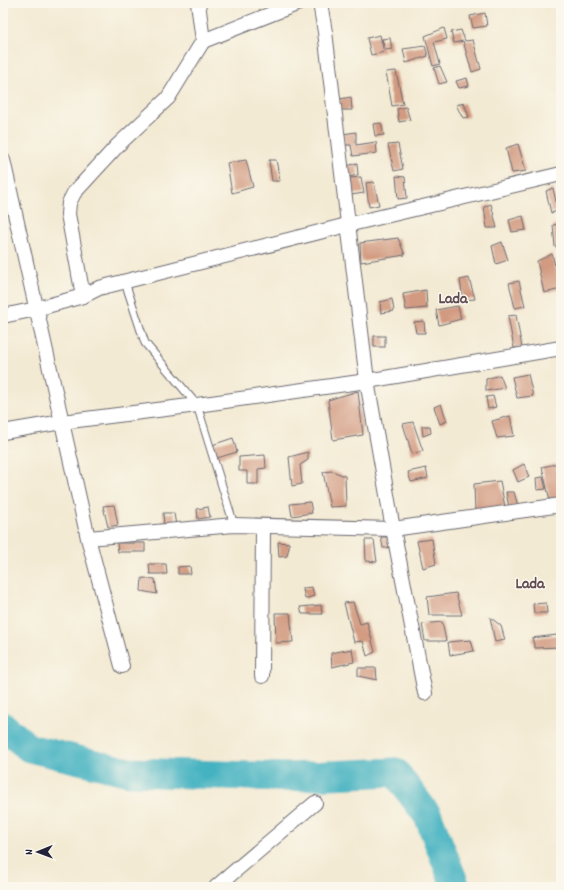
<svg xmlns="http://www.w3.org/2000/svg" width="564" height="890" font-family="Dekko,sans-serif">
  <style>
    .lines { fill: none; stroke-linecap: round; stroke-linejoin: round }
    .river { stroke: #45b2c1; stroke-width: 29 }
    .building { fill: #d29a80 }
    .lane-casing { stroke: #6b6870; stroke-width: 9 }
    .street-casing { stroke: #6b6870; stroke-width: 16 }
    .lane { stroke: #fff; stroke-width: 7 }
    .street { stroke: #fff; stroke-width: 14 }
    .labels { text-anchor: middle; stroke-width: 3; stroke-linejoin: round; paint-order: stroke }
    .quarter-label { font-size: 16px; font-weight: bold; fill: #604c53; stroke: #fbf7ec }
  </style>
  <rect width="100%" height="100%" fill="#fbf7ec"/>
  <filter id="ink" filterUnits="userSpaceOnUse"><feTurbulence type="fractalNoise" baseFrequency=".025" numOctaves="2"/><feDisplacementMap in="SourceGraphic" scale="8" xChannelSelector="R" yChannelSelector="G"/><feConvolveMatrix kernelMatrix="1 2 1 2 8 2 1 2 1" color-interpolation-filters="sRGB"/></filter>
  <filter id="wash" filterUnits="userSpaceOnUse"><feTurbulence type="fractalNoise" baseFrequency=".012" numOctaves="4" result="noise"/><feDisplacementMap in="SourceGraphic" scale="16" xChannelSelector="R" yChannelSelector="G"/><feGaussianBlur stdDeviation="0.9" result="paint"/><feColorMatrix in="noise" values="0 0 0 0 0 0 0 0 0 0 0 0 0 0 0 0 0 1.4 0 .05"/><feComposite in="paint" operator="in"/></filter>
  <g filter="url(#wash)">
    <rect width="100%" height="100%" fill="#f3ead3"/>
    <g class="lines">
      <path class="river" d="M3,726L29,748L129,772L286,777L395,772L428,816L456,887"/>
    </g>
    <g id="blocks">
      <g class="building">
        <path d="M485,13L487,26L473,28L470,16Z"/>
        <path d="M444,28L447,39L434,42L440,64L433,66L425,36Z"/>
        <path d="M461,30L465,41L473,40L481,69L472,72L463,41L454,43L451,32Z"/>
        <path d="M380,35L384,52L371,55L367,38Z"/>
        <path d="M390,38L392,49L385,50L382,39Z"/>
        <path d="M425,46L428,56L406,63L403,49Z"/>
        <path d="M440,66L447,82L439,84L434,68Z"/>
        <path d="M396,71L403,104L392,106L386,72Z"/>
        <path d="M467,78L469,86L459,88L456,81Z"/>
        <path d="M351,97L352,110H341L340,99Z"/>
        <path d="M464,103L469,117L463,118L456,105Z"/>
        <path d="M406,107L410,120L399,122L397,109Z"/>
        <path d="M381,123L384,135L375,136L373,124Z"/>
        <path d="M356,132V145L376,142L377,153L353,156L351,145H345L343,134Z"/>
        <path d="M398,144L403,169L394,171L388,145Z"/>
        <path d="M518,144L526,171L512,173L506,148Z"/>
        <path d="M246,160L253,187L232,193L227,163Z"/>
        <path d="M269,160H276L280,181H272Z"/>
        <path d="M357,163L358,175L348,177L347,166Z"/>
        <path d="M396,176L405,177L407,198L398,199Z"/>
        <path d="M361,177L364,193L351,195L350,178Z"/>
        <path d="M374,182L379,205L369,207L366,183Z"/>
        <path d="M553,188L558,211L551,213L546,191Z"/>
        <path d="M491,204L497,228H487L484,207Z"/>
        <path d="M523,216L526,230L512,232L509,220Z"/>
        <path d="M559,224L561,237V246L555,247L553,225Z"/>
        <path d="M398,238L405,255L361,262L360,243Z"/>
        <path d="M502,242L508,260L496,264L492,246Z"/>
        <path d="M552,254L561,289L544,293L537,261Z"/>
        <path d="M561,258V274H560L557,259Z"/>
        <path d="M469,278L475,299L463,300L460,280Z"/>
        <path d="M519,281L525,306L515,308L509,283Z"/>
        <path d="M426,290L427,308L406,310L403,294Z"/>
        <path d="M392,299L394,311L381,313L380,302Z"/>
        <path d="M458,306L461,319L439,325L436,310Z"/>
        <path d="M516,315L522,348H514L508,316Z"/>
        <path d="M424,321L425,333H416L414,322Z"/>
        <rect x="374" y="336" width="11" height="11"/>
        <path d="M528,374L533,396L517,398L512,377Z"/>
        <path d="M500,375L505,388L486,391V379Z"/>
        <path d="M358,391L363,435L333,440L328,400Z"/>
        <path d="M493,396L496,407L488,409L486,397Z"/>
        <path d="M441,404L447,421L440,424L434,407Z"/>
        <path d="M510,416L514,436L497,438L492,421Z"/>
        <path d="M413,422L423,451L412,454L403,424Z"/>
        <path d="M422,426H430L431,433L423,436Z"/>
        <path d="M233,438L237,452L217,458L212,445Z"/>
        <path d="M308,452V460L300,465L302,484L292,486L289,457Z"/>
        <path d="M265,455L266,468L258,469V484H247V471H239V457Z"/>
        <path d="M524,464L529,477L518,482L513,470Z"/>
        <path d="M556,464L561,488V500L550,501L542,467Z"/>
        <path d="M426,468L428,478L411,482L408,472Z"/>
        <path d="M332,471L345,476L346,506L330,507L323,472Z"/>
        <path d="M543,477L546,489L537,490L536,478Z"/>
        <path d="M500,481L505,507L475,512L474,484Z"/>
        <path d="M506,492H514L518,506L509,508Z"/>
        <path d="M310,502L312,513L292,516L290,504Z"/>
        <path d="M114,505L118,525L108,527L103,506Z"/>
        <path d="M208,507L210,517L198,519L197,509Z"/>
        <path d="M163,513H174L176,526H164Z"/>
        <path d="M381,537H393L395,547L383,548Z"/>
        <path d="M432,539L436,564L423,568L417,541Z"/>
        <path d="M365,540H374L377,562L366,561Z"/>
        <path d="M278,542L289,543V548L288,551L287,556L279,557Z"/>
        <path d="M117,543H145V552H118Z"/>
        <path d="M149,564H166L167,574H150Z"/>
        <path d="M190,566L191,574H178V567Z"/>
        <path d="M142,578L155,579L157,594L141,591Z"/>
        <path d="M312,587L314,596L305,599L303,588Z"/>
        <path d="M456,593L462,615H429L427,597Z"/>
        <path d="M353,602L360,624L367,622L375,652L367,656L363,641L354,642L344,603Z"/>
        <path d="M546,603L547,613H534L533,604Z"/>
        <path d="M321,605L322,614H302L300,607Z"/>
        <path d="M275,613H290L293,642L276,643Z"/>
        <path d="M490,617L501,626L505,640L495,642Z"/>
        <path d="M442,622L446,641H425L422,624Z"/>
        <path d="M557,635L560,647L535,648L532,638Z"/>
        <path d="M471,640L474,651L450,655L448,642Z"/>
        <path d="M352,649L354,662L332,667L331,653Z"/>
        <path d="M358,668H376L377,680L358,676Z"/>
      </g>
    </g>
  </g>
  <g filter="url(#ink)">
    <use href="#blocks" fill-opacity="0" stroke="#6b6870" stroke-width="1"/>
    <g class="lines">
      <g class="lane-casing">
        <path id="lane" d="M125,282L145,343L197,405L234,525"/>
      </g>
      <g class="street-casing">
        <g id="street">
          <path d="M320,3L325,32L367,381L393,529L425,693"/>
          <path d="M203,41L299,3"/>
          <path d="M3,160L88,538L122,666"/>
          <path d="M83,296L68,214L69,203L74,193L118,145L168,98L203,41L198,3"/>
          <path d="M3,316L36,309L83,296L99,288L347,225L561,174"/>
          <path d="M3,432L62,422L197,405L367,381L561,348"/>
          <path d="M88,538L234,525L393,529L561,505"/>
          <path d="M262,676L263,526"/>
          <path d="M216,887L315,803"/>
        </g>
      </g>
      <use href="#lane" class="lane"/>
      <use href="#street" class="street"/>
    </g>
  </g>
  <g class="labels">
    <g class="quarter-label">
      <text x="453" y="303">Lada</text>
      <text x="530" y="588">Lada</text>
    </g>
  </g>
  <rect width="564" height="890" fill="none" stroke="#fbf7ec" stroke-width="16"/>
  <g transform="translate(38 852) rotate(269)" stroke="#fbf7ec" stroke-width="3" paint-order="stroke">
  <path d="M0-3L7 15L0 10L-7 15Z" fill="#22223b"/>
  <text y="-6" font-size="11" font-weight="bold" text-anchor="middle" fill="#22223b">N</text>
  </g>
</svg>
